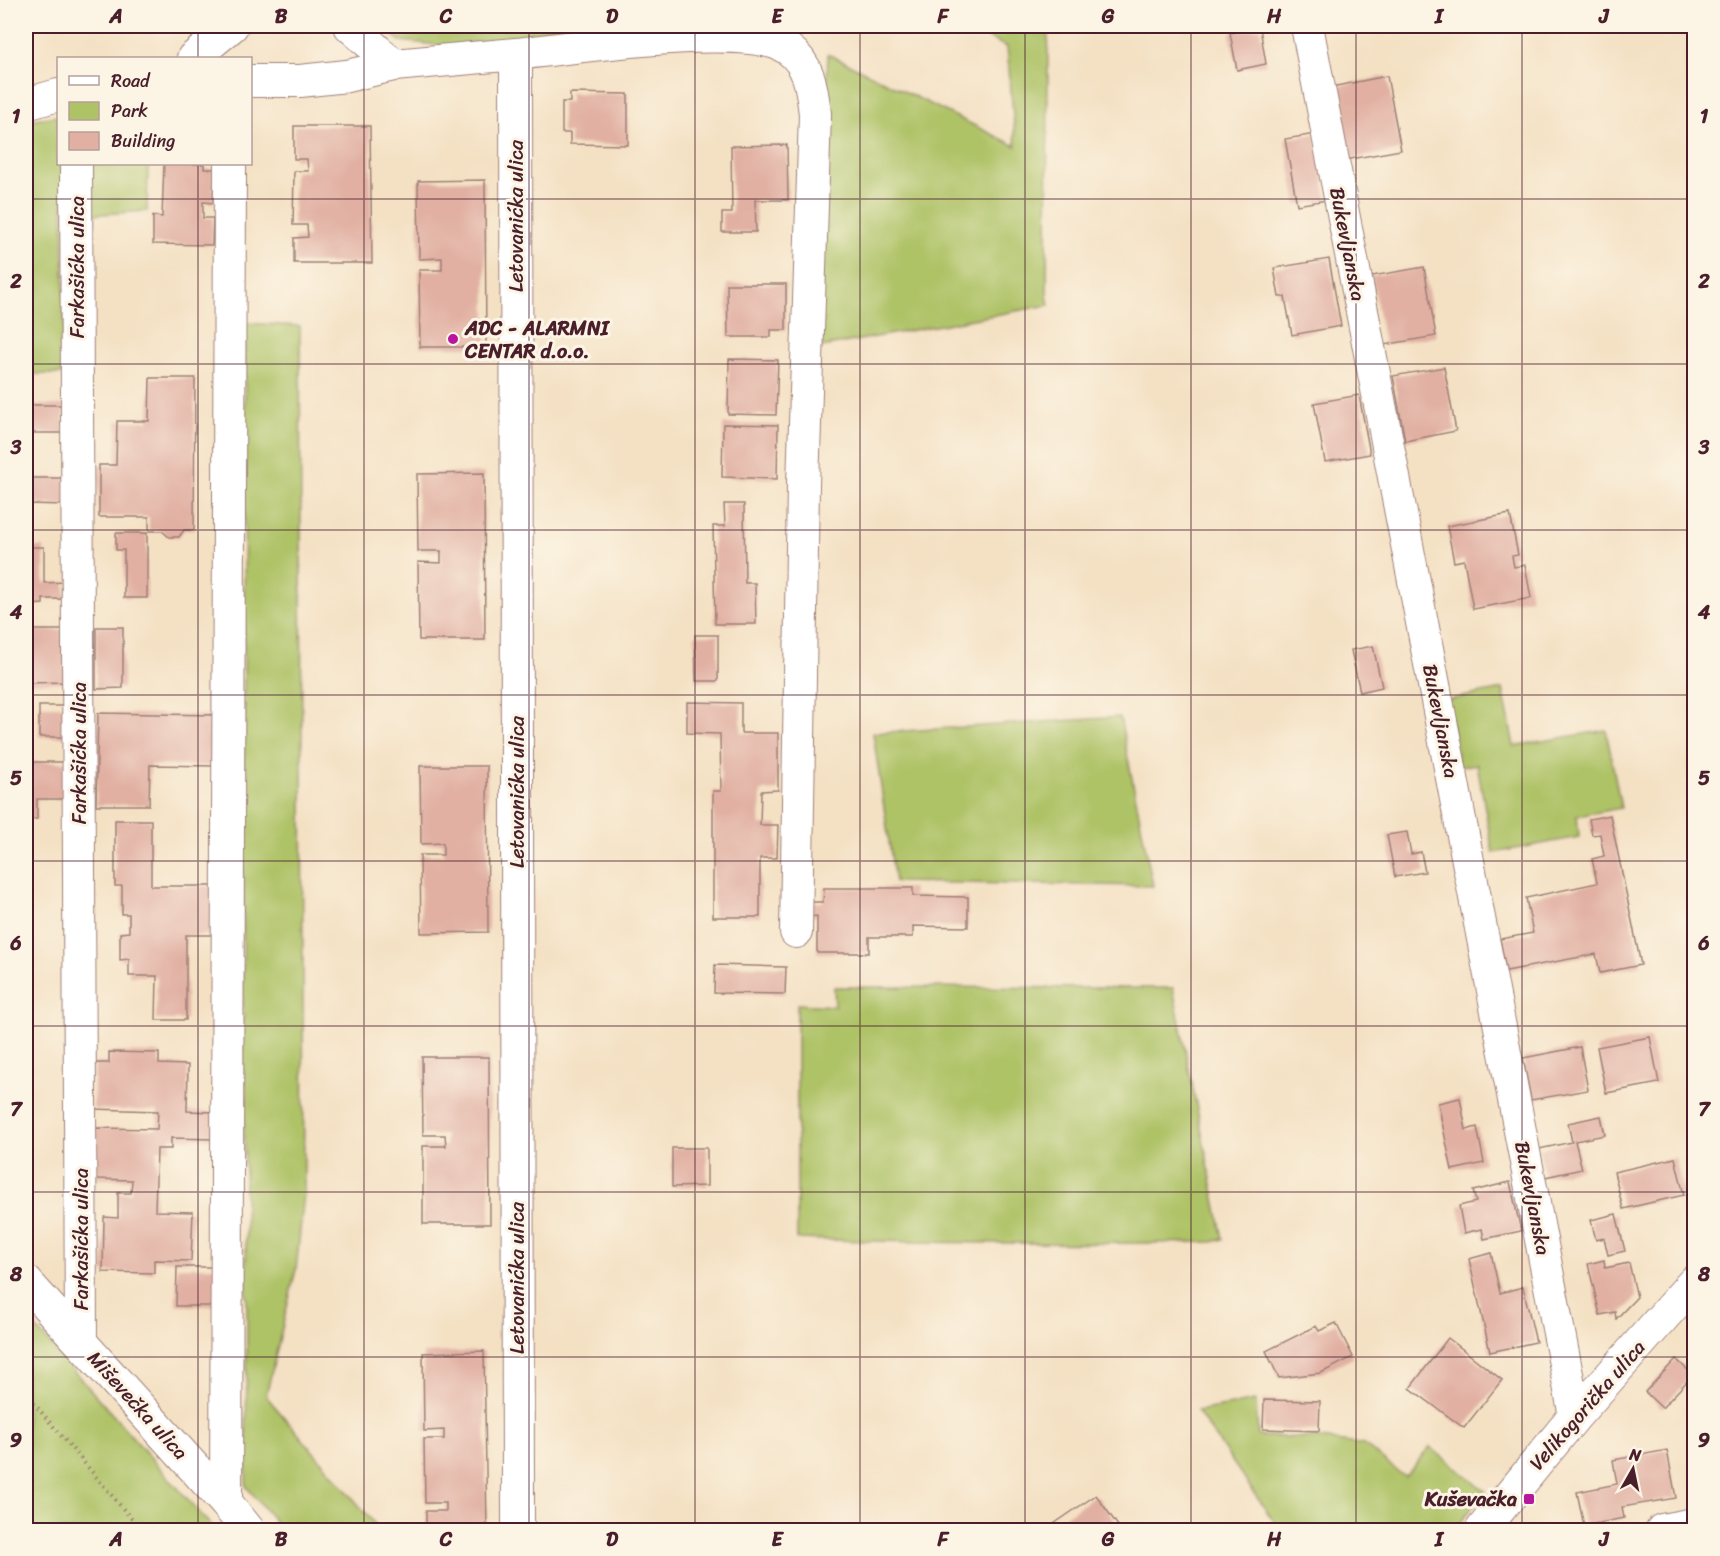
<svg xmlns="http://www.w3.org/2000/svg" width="1720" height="1556" font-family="Sriracha,sans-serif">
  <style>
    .green { fill: #aec266; stroke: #7c7048; stroke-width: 1.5 }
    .building { fill: #e1b0a3 }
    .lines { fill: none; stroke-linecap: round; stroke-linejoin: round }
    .minor-casing { stroke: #9f8078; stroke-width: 34 }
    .tertiary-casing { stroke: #9f8078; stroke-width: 35 }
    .path { stroke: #9f8078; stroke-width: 4; stroke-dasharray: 1.5 4.5; stroke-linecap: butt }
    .minor { stroke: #fff; stroke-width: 32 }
    .tertiary { stroke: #fff; stroke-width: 33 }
    .grid { fill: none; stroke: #4a1f2b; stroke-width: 1.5; stroke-opacity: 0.55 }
    .poi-dot { fill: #b5179e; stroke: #fcf5e5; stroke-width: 2 }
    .labels { text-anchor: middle; stroke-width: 6; stroke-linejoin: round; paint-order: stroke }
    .street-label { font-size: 20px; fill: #4a1f2b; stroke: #fcf5e5 }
    .poi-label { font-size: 20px; font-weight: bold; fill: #4a1f2b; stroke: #fcf5e5; text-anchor: start }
    .neatline { fill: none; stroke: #4a1f2b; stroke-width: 2 }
    .grid-label { font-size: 20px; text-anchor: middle; font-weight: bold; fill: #4a1f2b }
  </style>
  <rect width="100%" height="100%" fill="#fcf5e5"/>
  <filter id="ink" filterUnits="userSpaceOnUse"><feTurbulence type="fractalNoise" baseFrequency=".0167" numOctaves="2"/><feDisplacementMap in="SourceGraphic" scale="12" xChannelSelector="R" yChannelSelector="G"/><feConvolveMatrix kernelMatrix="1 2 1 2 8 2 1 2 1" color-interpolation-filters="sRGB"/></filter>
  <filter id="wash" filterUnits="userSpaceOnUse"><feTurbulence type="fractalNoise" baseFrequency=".008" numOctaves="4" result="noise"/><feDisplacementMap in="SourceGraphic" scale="24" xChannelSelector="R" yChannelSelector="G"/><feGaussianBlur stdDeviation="1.35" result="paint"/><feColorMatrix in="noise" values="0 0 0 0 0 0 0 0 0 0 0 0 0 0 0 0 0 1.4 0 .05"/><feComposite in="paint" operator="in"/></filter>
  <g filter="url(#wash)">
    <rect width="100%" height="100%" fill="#f4e1c4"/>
    <g class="green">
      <path d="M381,26H644L446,46L400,41Z"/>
      <path d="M965,26H1043L1048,28L1047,295L1049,305L816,348L828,54L1016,146L1007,47Z"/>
      <path d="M58,116V164H63L65,374H26V120Z"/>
      <path d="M88,164H148L147,211L86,215Z"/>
      <path d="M245,323L300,326L304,1193L296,1269L266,1396L380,1530H282L246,1486L247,1316L243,1056Z"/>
      <path d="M1503,689L1514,746L1606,730L1621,808L1577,816L1579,837L1493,853L1477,764L1459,767L1447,700Z"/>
      <path d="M1120,717L1153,886L895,882L873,733Z"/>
      <path d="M834,987L1173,988L1223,1239L1212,1242C1073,1245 935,1243 797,1239V1004L835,1006Z"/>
      <path d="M26,1317L215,1530H26Z"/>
      <path d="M1256,1401L1258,1436L1313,1438L1364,1445L1405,1477L1430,1447L1485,1491L1455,1530H1280L1197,1411Z"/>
    </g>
    <g id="blocks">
      <g class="building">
        <path d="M1260,28L1266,64L1237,70L1230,33Z"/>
        <path d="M1387,76L1401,150L1345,160L1331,87Z"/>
        <path d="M570,93L628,94V145L570,144V133H562V102H570Z"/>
        <path d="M294,126H370L372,263H294V238L308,237L307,225H293L294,171H308L307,159H294Z"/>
        <path d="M1315,134L1327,200L1297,205L1285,139Z"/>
        <path d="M787,145L788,200H755L756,232H722V213H732L731,146Z"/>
        <path d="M164,164H204V169H214L213,203L203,202V218H213L212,245L153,244V216L162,217Z"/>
        <path d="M485,180L486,347H420L419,270H442V258L419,259L418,181Z"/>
        <path d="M1329,259L1341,326L1292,335L1285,297H1279L1274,268Z"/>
        <path d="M1424,267L1436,336L1384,345L1372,276Z"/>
        <path d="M727,284H786V330H771V337H728Z"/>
        <path d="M729,359L778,360L776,415L728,414Z"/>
        <path d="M1444,367L1456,431L1405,441L1393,376Z"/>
        <path d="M150,378H195L194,530H184L179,537H169L162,531H149V517H99V465H116L117,421H149Z"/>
        <path d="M1359,395L1370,454L1325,462L1314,403Z"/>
        <rect x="26" y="405" width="38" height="28"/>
        <path d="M723,424L778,425L777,479L722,477Z"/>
        <path d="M484,473L485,640H419L418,562L441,563V551H418L417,474Z"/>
        <path d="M26,478H67V505L26,504Z"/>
        <path d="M724,504H744L745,583H755L756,624H715L713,526H725Z"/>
        <path d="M1510,514L1518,555L1512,556L1514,567L1525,565L1531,598L1473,609L1464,560L1454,562L1447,526Z"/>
        <path d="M116,533H147V598H124V550H116Z"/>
        <path d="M26,547H44V583L65,582V599H43V604L30,605V630H66L67,682L26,683Z"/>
        <path d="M96,627H123V688L96,689Z"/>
        <path d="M695,635H718V681H696Z"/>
        <path d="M1373,646L1382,687L1360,692L1351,650Z"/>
        <path d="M687,702L741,703V733H778V790L761,791L760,825H778L777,858H760V917H713V791H721L720,734L687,733Z"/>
        <rect x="39" y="706" width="26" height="31"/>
        <path d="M98,713L215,715L214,766L150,765L149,805H96Z"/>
        <path d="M26,762H67V799H37V819H26Z"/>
        <path d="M420,766H487L488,932L421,933L420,855H443V843L421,844Z"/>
        <path d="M1610,815L1641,965L1600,973L1596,954L1506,971L1500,939L1533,933L1526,898L1597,883L1592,859L1604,856L1600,834L1592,835L1589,819Z"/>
        <path d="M115,820H151V886H216V935H186V1020H156L157,976H129V959L120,960V933L129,932V914H122V886H115Z"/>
        <path d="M1407,832L1411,854L1421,852L1425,872L1395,877L1387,835Z"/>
        <path d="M824,888H913V896L968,897V927L913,926V937H869V953H817V916L808,917V902H823Z"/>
        <path d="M715,965L786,967L785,994L714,993Z"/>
        <path d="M1650,1037L1659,1083L1606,1093L1597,1047Z"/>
        <path d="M1580,1047L1588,1090L1531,1100L1523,1058Z"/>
        <path d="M109,1052L159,1053V1064L188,1065L187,1111L214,1112V1139L171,1138V1149H157L155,1211L193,1212L191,1261L154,1260V1273L103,1272L104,1217L118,1218V1193H131L132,1180L95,1179L96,1128L157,1129L158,1111L93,1109L95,1063H109Z"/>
        <path d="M422,1057H489L490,1224H423V1146H446L445,1135H423Z"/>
        <path d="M1460,1098L1466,1130L1477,1127L1484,1163L1452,1170L1438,1103Z"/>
        <path d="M1601,1116L1605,1135L1575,1141L1582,1169L1545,1177L1539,1149L1572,1142L1568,1123Z"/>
        <path d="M672,1148H707V1186L672,1187Z"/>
        <path d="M1675,1158L1684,1195L1623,1209L1614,1172Z"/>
        <path d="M1510,1182L1521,1231L1484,1239L1482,1229L1464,1233L1459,1206L1476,1202L1473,1191Z"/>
        <path d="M1616,1214L1625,1251L1608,1255L1604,1238L1596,1240L1591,1220Z"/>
        <path d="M1491,1253L1500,1293L1523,1287L1536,1342L1490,1352L1469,1259Z"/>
        <path d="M1604,1260L1605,1268L1629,1263L1637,1297L1616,1319L1615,1312L1600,1315L1588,1264Z"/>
        <path d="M177,1267H219L218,1306H176Z"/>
        <path d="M1336,1323L1353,1357L1321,1373L1279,1378L1266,1351L1316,1326L1319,1331Z"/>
        <path d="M1448,1338L1502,1380L1464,1428L1410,1388Z"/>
        <path d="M484,1351L487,1530H426V1511H446V1503H425L424,1439H444V1430L424,1431L423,1353Z"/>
        <path d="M1676,1359L1693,1375L1662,1408L1645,1392Z"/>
        <path d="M1264,1400L1320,1401L1319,1431L1263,1429Z"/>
        <path d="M1667,1450L1676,1498L1622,1507L1624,1518L1584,1526L1577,1492L1617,1484L1613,1460Z"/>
        <path d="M1096,1495L1121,1530H1045Z"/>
      </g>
    </g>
  </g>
  <g filter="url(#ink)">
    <use href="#blocks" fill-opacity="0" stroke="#9f8078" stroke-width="1.5"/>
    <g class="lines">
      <g class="minor-casing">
        <g id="minor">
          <path d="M350,26L394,65"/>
          <path d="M1307,26L1575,1416"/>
          <path d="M516,54C570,48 747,21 788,49C810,65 812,89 815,114L803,485L796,932"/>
          <path d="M193,58L232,26"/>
          <path d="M250,81H300L347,76L394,65L516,54L518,1530"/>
          <path d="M26,104L58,95"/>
          <path d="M76,164L81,1343"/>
          <path d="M226,1503L230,164"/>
          <path d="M1662,1530L1694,1524"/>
        </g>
      </g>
      <g class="tertiary-casing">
        <g id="tertiary">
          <path d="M26,1282L226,1503L248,1530"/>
          <path d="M1482,1530L1575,1416L1694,1282"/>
        </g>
      </g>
      <path class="path" d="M26,1394L141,1530"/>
      <use href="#minor" class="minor"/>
      <use href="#tertiary" class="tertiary"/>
    </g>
  </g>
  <path class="grid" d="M198,26V58M364,26V1530M529,26V1530M695,26V1530M860,26V1530M1025,26V1530M1191,26V1530M1356,26V1530M1522,26V1530M198,164V1530M26,199H1694M26,364H1694M26,530H1694M26,695H1694M26,861H1694M26,1026H1694M26,1192H1694M26,1357H1694"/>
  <g class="poi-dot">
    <circle cx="453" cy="339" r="6"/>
    <rect x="1523" y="1493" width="12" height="12" rx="3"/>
  </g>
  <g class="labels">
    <g class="street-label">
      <text transform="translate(516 216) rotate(-90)" y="7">Letovanićka ulica</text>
      <text transform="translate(1348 244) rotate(79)" y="7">Bukevljanska</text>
      <text transform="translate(77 267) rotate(-90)" y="7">Farkašićka ulica</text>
      <text transform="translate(1441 721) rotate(79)" y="7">Bukevljanska</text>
      <text transform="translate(79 753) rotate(-90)" y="7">Farkašićka ulica</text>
      <text transform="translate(517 792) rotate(-90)" y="7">Letovanićka ulica</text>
      <text transform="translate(1533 1198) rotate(79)" y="7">Bukevljanska</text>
      <text transform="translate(81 1239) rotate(-90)" y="7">Farkašićka ulica</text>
      <text transform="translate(517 1278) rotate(-90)" y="7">Letovanićka ulica</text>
      <text transform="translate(138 1405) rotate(48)" y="7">Miševečka ulica</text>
      <text transform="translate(1587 1405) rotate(-49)" y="7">Velikogorička ulica</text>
    </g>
    <g class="poi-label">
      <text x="465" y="335">ADC - ALARMNI<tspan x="465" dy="23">CENTAR d.o.o.</tspan></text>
      <text x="1517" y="1506" text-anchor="end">Kuševačka</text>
    </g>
  </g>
  <rect width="1720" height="1556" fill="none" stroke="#fcf5e5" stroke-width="66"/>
  <rect x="57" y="57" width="195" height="108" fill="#fcf5e5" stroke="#b59f9b" stroke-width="1.5"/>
  <rect x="69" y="76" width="30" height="9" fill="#ffffff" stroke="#b59f9b" stroke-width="1.5"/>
  <text x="111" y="87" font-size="18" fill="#4a1f2b">Road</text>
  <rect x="69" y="102" width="30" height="18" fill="#aec266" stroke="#b59f9b" stroke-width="1.5"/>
  <text x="111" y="117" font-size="18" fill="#4a1f2b">Park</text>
  <rect x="69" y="132" width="30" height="18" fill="#e1b0a3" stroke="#b59f9b" stroke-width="1.5"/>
  <text x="111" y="147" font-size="18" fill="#4a1f2b">Building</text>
  <g transform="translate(1633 1469) rotate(9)" stroke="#fcf5e5" stroke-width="4.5" paint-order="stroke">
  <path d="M0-4.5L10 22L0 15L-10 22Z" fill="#4a1f2b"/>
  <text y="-9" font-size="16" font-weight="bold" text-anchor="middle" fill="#4a1f2b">N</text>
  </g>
  <rect x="33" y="33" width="1654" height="1490" class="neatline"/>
  <g class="grid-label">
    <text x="116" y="23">A</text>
    <text x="281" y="23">B</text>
    <text x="446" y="23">C</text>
    <text x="612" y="23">D</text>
    <text x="777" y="23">E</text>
    <text x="943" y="23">F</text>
    <text x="1108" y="23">G</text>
    <text x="1274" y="23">H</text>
    <text x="1439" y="23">I</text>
    <text x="1604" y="23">J</text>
    <text x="16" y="123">1</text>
    <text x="1704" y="123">1</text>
    <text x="16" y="288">2</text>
    <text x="1704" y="288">2</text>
    <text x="16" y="454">3</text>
    <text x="1704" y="454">3</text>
    <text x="16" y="619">4</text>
    <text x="1704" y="619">4</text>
    <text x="16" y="785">5</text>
    <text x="1704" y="785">5</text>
    <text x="16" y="950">6</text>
    <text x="1704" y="950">6</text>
    <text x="16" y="1116">7</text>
    <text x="1704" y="1116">7</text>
    <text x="16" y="1281">8</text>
    <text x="1704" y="1281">8</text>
    <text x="16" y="1447">9</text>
    <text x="1704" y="1447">9</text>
    <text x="116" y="1546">A</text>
    <text x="281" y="1546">B</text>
    <text x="446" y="1546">C</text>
    <text x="612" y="1546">D</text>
    <text x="777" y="1546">E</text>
    <text x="943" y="1546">F</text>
    <text x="1108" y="1546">G</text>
    <text x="1274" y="1546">H</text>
    <text x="1439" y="1546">I</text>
    <text x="1604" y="1546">J</text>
  </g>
</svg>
